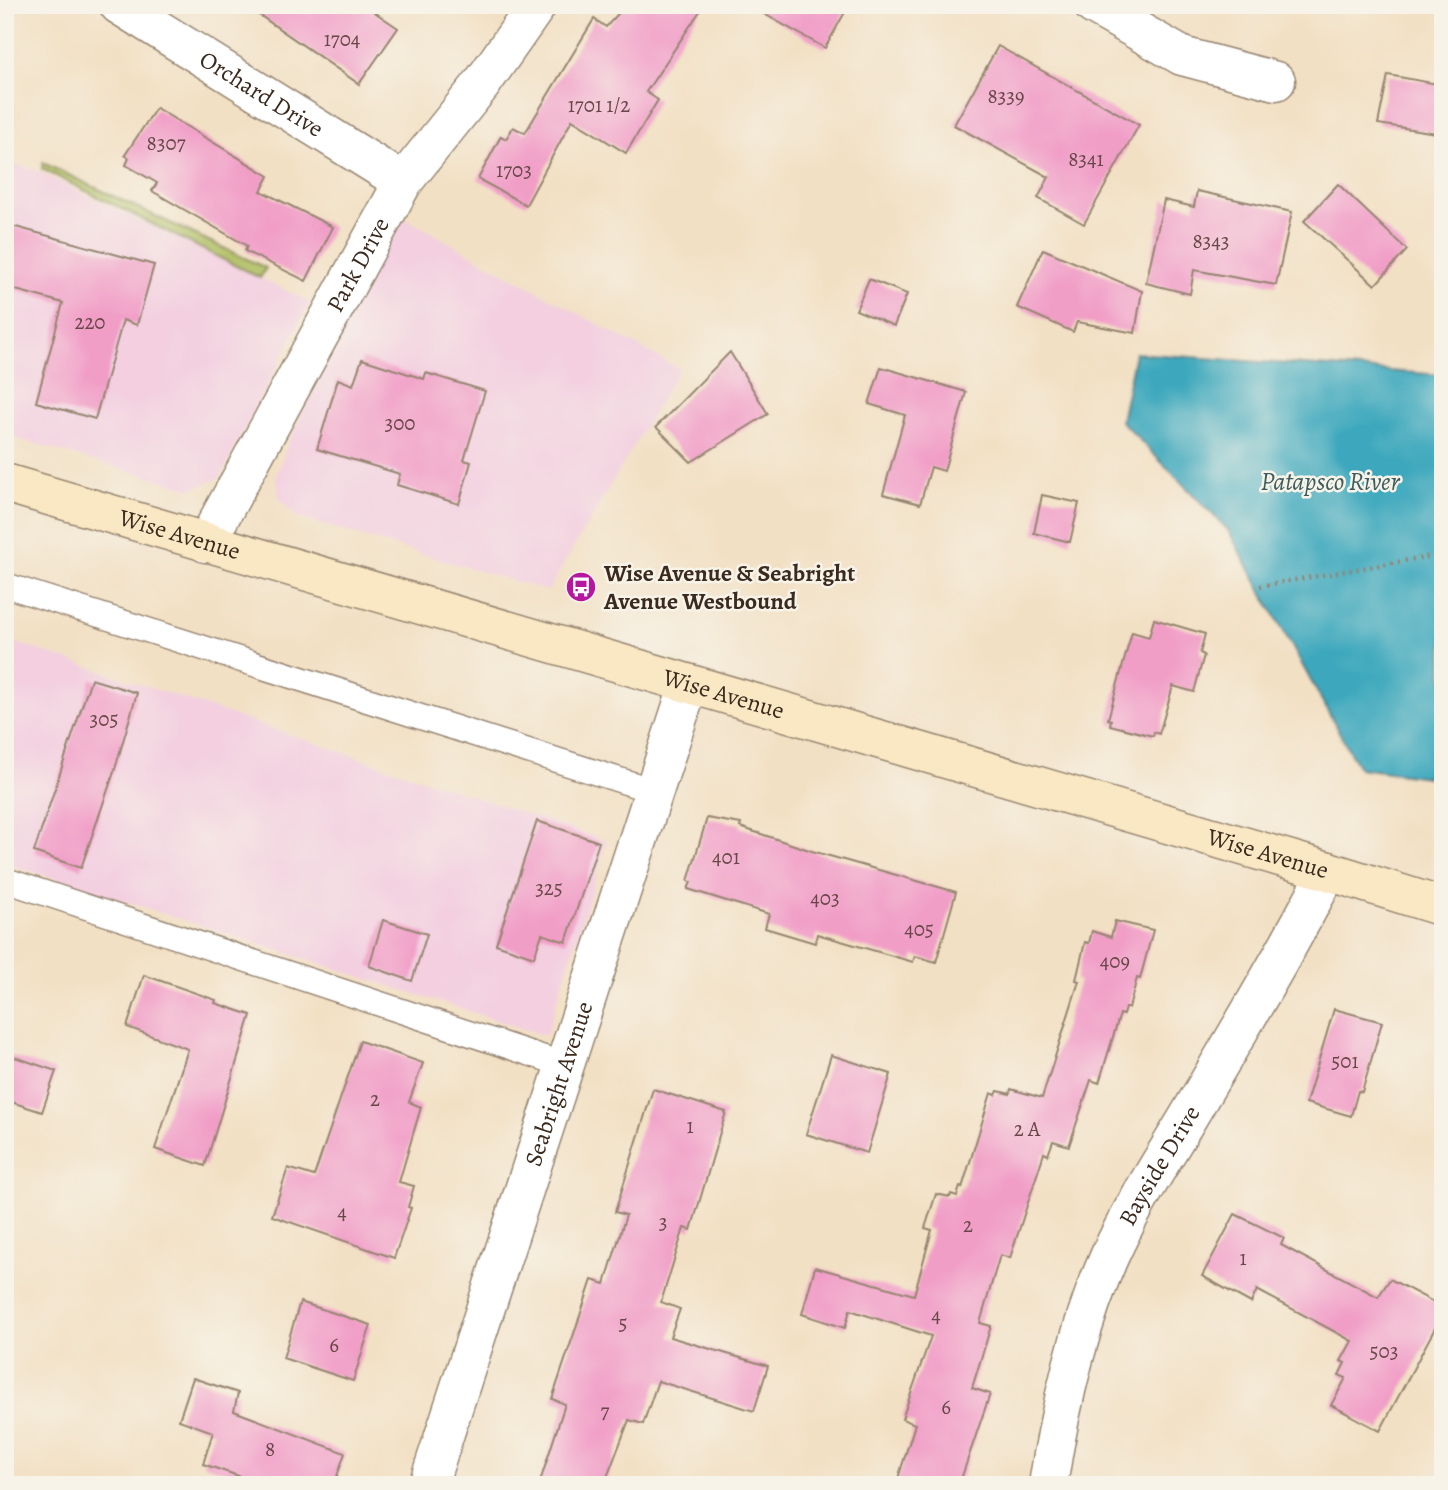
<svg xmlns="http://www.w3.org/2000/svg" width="1448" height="1490" font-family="Alegreya,serif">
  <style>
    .built { fill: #f3cfe0 }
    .green { fill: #adbc5f; stroke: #74733e; stroke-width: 2 }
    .water { fill: #3ea8bd; stroke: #3c696e; stroke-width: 2 }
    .building { fill: #f19ec7 }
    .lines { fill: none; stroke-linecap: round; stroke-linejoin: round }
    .service-casing { stroke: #968571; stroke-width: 27 }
    .minor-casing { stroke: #968571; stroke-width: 41 }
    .secondary-casing { stroke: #968571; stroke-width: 41 }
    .path { stroke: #968571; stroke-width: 4.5; stroke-dasharray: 2 5; stroke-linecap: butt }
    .service { stroke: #fff; stroke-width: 24 }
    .minor { stroke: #fff; stroke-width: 38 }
    .secondary { stroke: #fae7c3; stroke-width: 38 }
    .labels { text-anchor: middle; stroke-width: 5; stroke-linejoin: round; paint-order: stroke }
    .number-label { font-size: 21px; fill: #684748 }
    .street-label { font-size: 24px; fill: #3b2a1e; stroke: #f7f3e8 }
    .poi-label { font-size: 24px; font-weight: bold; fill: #3b2a1e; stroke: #f7f3e8; text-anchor: start }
    .water-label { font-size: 26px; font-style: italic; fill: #3c5c5e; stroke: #f7f3e8 }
  </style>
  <rect width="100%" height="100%" fill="#f7f3e8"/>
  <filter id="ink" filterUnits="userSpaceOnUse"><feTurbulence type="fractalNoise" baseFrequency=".0143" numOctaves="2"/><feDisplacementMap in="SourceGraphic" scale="14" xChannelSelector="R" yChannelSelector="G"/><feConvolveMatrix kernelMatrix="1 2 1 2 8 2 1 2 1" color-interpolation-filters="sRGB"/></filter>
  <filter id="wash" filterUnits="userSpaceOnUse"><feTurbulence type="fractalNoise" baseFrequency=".00686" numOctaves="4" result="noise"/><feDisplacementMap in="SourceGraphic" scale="28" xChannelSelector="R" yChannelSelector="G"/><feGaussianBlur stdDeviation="1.57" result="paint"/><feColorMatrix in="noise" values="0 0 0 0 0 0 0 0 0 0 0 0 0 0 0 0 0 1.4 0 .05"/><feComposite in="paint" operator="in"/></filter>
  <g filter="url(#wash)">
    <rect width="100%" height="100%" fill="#f2e0c4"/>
    <g class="built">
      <path d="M5,162L35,170L310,302L220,478L191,489L5,435Z"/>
      <path d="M403,217L679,369L548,591L297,517L279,498L276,476L291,436L345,320Z"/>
      <path d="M5,639L607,841L546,1036L5,863Z"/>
    </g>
    <path class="green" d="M43,163L266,268L260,278L42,169Z"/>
    <path class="water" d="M1135,353L1443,375V779L1359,768L1228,530L1121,421Z"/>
    <g id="blocks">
      <g class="building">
        <path d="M245,5H364L398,28L359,84Z"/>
        <path d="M626,5H704L646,92L658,100L626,153L572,120L526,205L478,179L501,136L506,139L513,127L525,133L594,19L606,27Z"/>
        <path d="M748,5H849L825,48Z"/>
        <path d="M998,46L1139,125L1084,224L1038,198L1049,177L954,125Z"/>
        <path d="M1388,75L1443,85V134L1378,124Z"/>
        <path d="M156,108L269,176L261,191L333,227L306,281L245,251L247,246L152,191L157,183L126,165L129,158L125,155Z"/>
        <path d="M1338,184L1407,250L1375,285L1304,221Z"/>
        <path d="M1197,191L1292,212L1276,285L1194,270L1190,294L1146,283L1164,200L1194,207Z"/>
        <path d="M5,224L154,265L137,325L123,320L95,419L36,402L63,303L5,287Z"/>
        <path d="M1043,249L1142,291L1135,333L1077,322L1073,332L1017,307Z"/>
        <path d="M869,279L907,294L894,326L856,310Z"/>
        <path d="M730,352L768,414L691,462L656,427Z"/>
        <path d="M362,359L424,379L426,373L485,391L464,460L471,462L459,504L397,485L400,474L317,449L338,379L353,385Z"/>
        <path d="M881,367L966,392L944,471L931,467L920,504L883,494L905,415L869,404Z"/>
        <path d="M1042,495L1079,503L1070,542L1034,533Z"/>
        <path d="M1154,619L1205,634L1200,653L1204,655L1194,692L1173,686L1159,734L1154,732L1153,736L1110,725L1111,720L1108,719L1132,632L1149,637Z"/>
        <path d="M91,679L137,693L115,769L81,868L34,852Z"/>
        <path d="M707,818L741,824L740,827L812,851L956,892L936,962L915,956L913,962L817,934L815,943L765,928L769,914L688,889L691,882L688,881Z"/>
        <path d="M537,821L599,842L566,942L542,934L534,957L496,944Z"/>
        <path d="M383,920L427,934L412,981L369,966Z"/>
        <path d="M1115,921L1153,930L1140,979L1137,978L1129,1008H1125L1123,1015L1120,1014L1099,1083L1091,1080L1069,1146L1053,1141L1048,1155L1044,1153L1010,1258L1000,1255L980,1323L991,1326L972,1388L990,1394L959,1485H896L915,1424L902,1419L931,1336L850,1310L845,1328L802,1314L815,1267L914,1295L932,1230L925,1228L936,1194L950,1197L951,1194L957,1196L960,1187L962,1188L991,1093L996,1095L998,1091L1010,1094L1011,1089L1042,1098L1079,981L1076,980L1085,942L1089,943L1092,931L1111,937Z"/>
        <path d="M144,975L216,1000L215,1003L251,1015L205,1166L155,1149L188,1049L127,1027Z"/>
        <path d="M1334,1009L1382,1022L1362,1092L1358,1091L1351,1116L1306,1103Z"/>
        <path d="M360,1041L423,1063L409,1102L421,1107L399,1182L414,1186L408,1207L411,1208L394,1258L272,1216L288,1168L314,1176Z"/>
        <path d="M831,1055L891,1074L867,1153L806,1134Z"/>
        <path d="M12,1056L56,1071L42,1112L5,1100V1074Z"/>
        <path d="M653,1089L726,1112L691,1230L684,1228L661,1302L680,1309L670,1337L768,1366L754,1411L658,1381L643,1424L629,1420L604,1485H539L565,1404L552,1399L592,1280L605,1284L626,1215L615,1212Z"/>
        <path d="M1235,1214L1284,1238L1281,1245L1378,1297L1390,1279L1443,1307V1313L1380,1431L1331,1405L1346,1378L1339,1375L1345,1363L1341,1361L1352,1341L1257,1290L1251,1303L1202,1276Z"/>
        <path d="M300,1302L371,1325L353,1381L283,1358Z"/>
        <path d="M193,1378L238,1393L234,1411L345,1453L334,1485H265L203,1464L213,1432L179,1420Z"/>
      </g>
    </g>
  </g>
  <g filter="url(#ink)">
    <use href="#blocks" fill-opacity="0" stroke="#968571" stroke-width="2"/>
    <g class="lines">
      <g class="service-casing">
        <g id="service">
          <path d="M5,585L654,791"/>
          <path d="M5,880L565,1065"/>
        </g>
      </g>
      <g class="minor-casing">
        <g id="minor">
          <path id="s1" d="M119,5L403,182"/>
          <path d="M1093,5L1182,56L1276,81"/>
          <path id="s2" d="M206,543L403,182L481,85L537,5"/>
          <path id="s3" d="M428,1485L689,684"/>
          <path id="s4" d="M1048,1485C1060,1407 1078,1326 1110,1255C1134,1202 1168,1152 1197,1102C1242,1026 1287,950 1328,871"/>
        </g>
      </g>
      <g class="secondary-casing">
        <g id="secondary">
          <path id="s5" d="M5,483L1328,871L1443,907"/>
        </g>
      </g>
      <path class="path" d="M1260,586L1443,554"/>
      <use href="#service" class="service"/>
      <use href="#minor" class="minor"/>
      <use href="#secondary" class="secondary"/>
    </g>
  </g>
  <defs>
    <g id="bus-disc" transform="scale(1.575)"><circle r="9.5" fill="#b5179e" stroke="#f7f3e8"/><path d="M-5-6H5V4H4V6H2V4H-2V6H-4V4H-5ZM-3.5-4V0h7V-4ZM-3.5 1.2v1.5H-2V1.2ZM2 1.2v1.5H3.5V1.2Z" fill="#fff"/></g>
  </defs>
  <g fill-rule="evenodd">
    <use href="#bus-disc" x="581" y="587"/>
  </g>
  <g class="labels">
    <g class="number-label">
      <text x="342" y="46">1704</text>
      <text x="1006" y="103">8339</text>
      <text x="599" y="112">1701 1/2</text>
      <text x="166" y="150">8307</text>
      <text x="1086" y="166">8341</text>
      <text x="514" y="177">1703</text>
      <text x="1211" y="248">8343</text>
      <text x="90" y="329">220</text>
      <text x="400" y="430">300</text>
      <text x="104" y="726">305</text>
      <text x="726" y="864">401</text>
      <text x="549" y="895">325</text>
      <text x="825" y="905">403</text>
      <text x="919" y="936">405</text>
      <text x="1115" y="968">409</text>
      <text x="1345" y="1068">501</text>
      <text x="375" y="1106">2</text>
      <text x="690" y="1133">1</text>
      <text x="1027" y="1136">2 A</text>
      <text x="342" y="1219">4</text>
      <text x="663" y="1229">3</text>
      <text x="968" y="1232">2</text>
      <text x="1243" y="1265">1</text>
      <text x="936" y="1322">4</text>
      <text x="623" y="1330">5</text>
      <text x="334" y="1352">6</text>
      <text x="1384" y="1358">503</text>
      <text x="946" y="1414">6</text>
      <text x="605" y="1418">7</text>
      <text x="270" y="1456">8</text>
    </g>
    <g class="street-label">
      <text dy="8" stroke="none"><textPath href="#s1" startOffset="168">Orchard Drive</textPath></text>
      <text dy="8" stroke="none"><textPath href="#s2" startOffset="317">Park Drive</textPath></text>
      <text dy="8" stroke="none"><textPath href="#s5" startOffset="182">Wise Avenue</textPath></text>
      <text dy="8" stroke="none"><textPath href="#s5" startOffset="749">Wise Avenue</textPath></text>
      <text dy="8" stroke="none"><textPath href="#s5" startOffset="1316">Wise Avenue</textPath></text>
      <text dy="8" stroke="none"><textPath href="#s3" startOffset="422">Seabright Avenue</textPath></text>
      <text dy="8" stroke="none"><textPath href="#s4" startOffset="341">Bayside Drive</textPath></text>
    </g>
    <g class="poi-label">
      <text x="604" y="581">Wise Avenue &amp; Seabright<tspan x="604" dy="28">Avenue Westbound</tspan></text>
    </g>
    <g class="water-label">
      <text x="1330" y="490">Patapsco River</text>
    </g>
  </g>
  <rect width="1448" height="1490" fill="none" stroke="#f7f3e8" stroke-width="28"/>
</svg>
